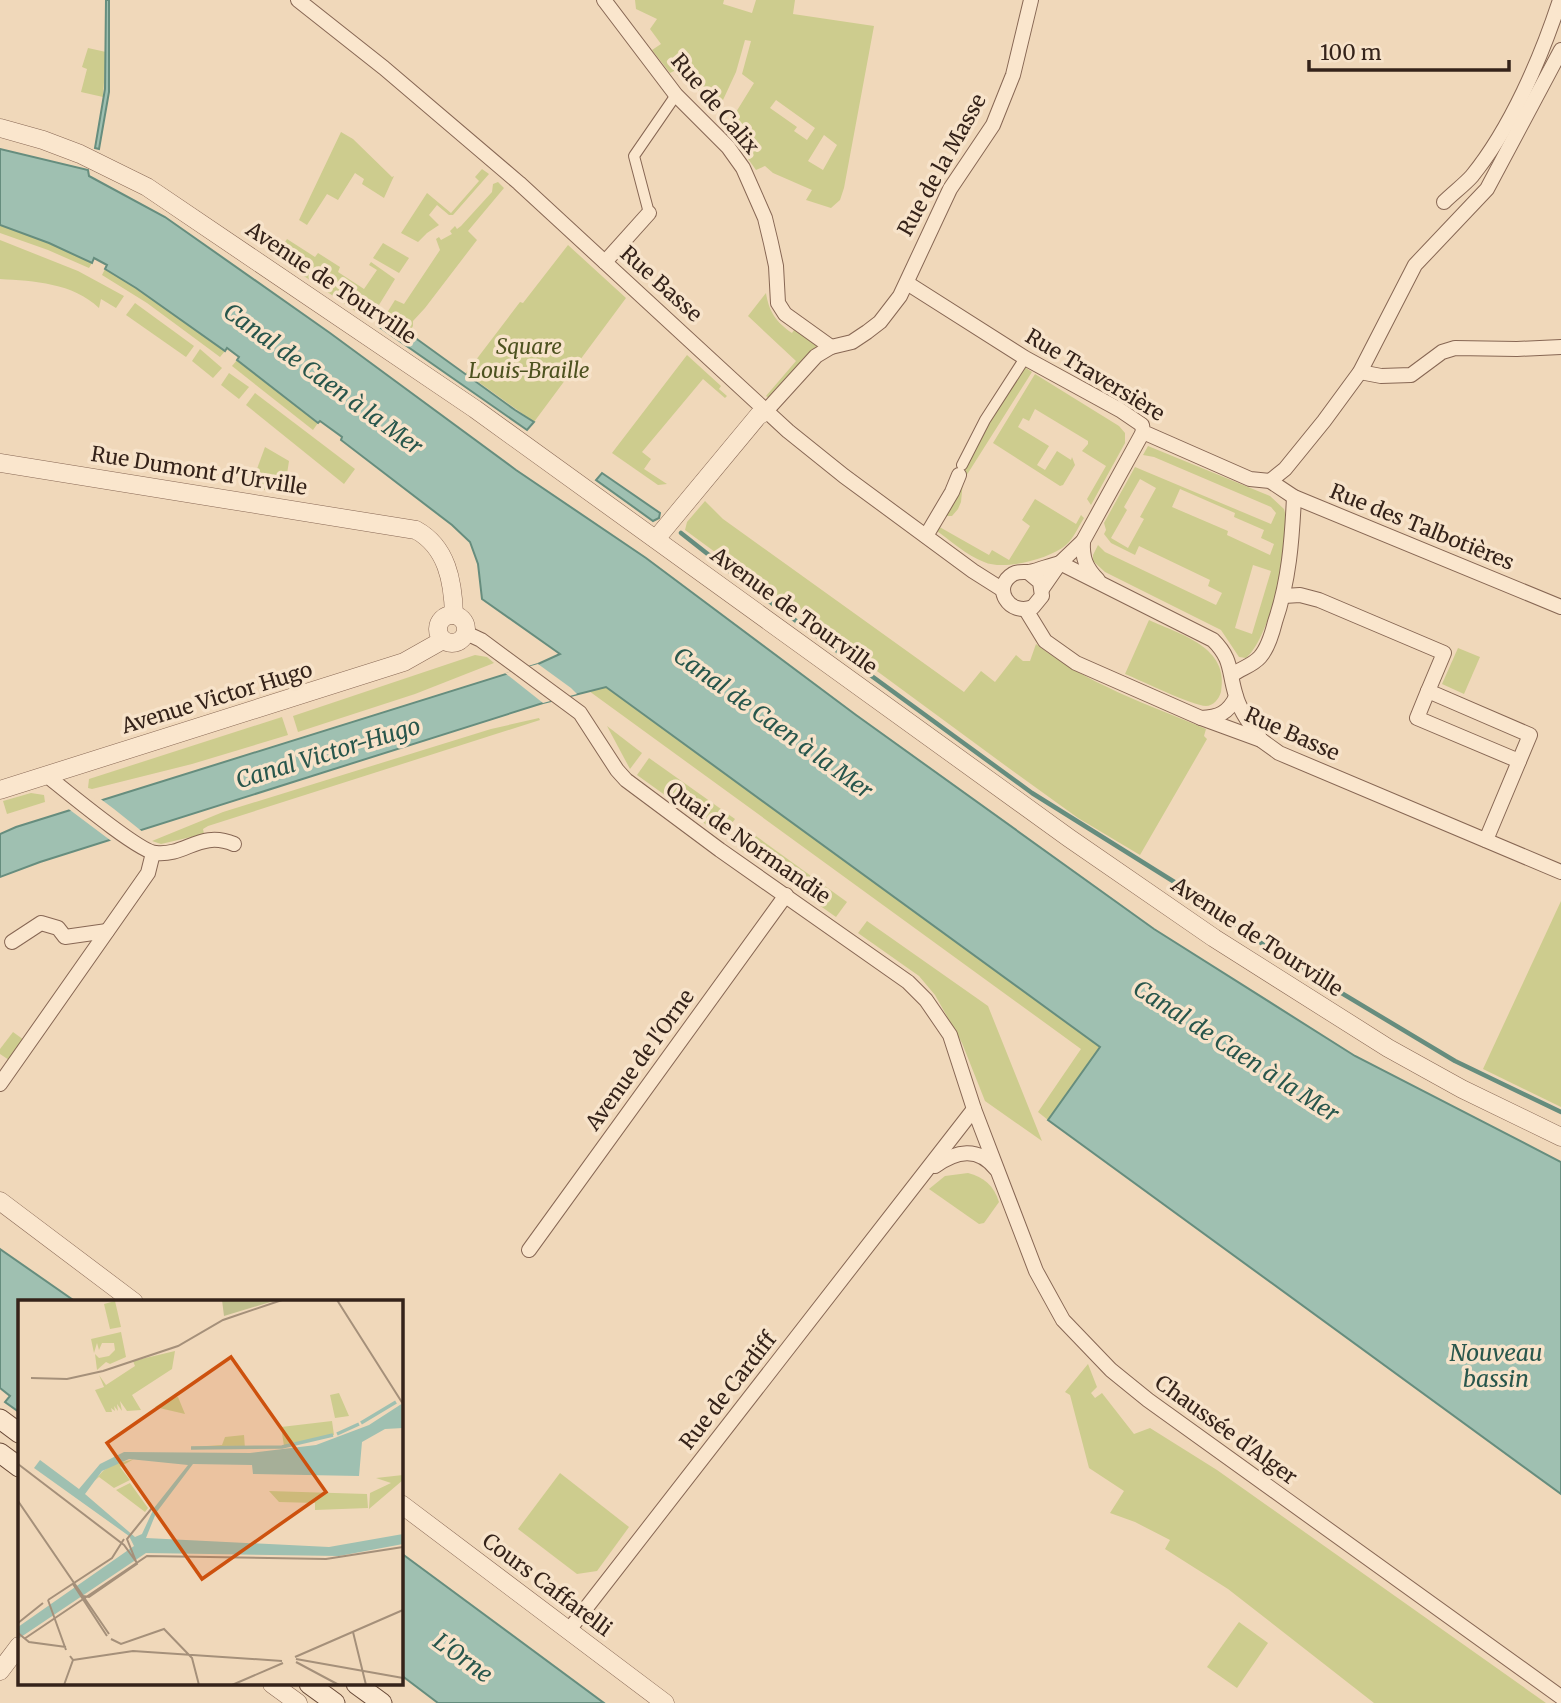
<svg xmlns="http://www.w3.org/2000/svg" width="1561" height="1703" font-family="Merriweather,serif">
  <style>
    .green { fill: #cdcc8e; fill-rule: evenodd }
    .water { fill: #9fc0b1; stroke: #668d7e; stroke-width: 2 }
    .pier { fill: #f0d8ba }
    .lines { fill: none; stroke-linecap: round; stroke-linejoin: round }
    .stream { stroke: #668d7e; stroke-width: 4.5 }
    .pedestrian-casing { stroke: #876754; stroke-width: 12 }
    .minor-casing { stroke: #876754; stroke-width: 16 }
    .tertiary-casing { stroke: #876754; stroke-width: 19 }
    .secondary-casing { stroke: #684937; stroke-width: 21 }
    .pedestrian { stroke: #fae6cd; stroke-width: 10 }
    .minor { stroke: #fae6cd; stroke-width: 14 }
    .tertiary { stroke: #fae6cd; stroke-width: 18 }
    .secondary { stroke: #fae6cd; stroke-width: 19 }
    .labels { text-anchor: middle; stroke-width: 7; stroke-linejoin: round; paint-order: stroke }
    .street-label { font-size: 21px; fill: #35231a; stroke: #f7e3ca }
    .park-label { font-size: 21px; font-style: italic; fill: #4d521f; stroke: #f7e3ca }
    .water-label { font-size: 23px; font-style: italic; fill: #28564c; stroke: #f7e3ca }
    .inset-river { fill: none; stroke: #9fc0b1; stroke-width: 3.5 }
    .inset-road { fill: none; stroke: #a5907a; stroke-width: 2 }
    .view { fill: #cd510e; fill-opacity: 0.15; stroke: #cd510e; stroke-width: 3.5 }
    .inset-edge { fill: none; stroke: #35231a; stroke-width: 3.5 }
  </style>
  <rect width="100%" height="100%" fill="#f0d8ba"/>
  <g class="green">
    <path d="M635,0H724L723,4L752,13L756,0H795L793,14L874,26L844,188L840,200L831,208L806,200L812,190L773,173L765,166L756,170L736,142L742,131L734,123L733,117L754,83L742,74L751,41L745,40L736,72L723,100L716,97L710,108L684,72L678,76L674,71L670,73L652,50L661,44L650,29L657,19L636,9ZM776,100L815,128L807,140L794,131L797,127L770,108ZM824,135L837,145L823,170L808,161Z"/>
    <path d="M88,48L106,52L103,97L81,92L87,69L82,67Z"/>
    <path d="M341,132L353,139L392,177L394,176L384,198L362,184L364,179L355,173L338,200L327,194L307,225L299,220Z"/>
    <path d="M482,169L489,174L453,215H449L437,205L429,215L439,225L427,233L418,242L401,233L427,193L451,213L479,181L475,177Z"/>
    <path d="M498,182L504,188L468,231L477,240L425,308L413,321V326L409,332L385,316L395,300L404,304L440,250L436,239L439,237L441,240L452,234L450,231L455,226L457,229L461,226L492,192L493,184Z"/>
    <path d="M0,225L49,243L92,263L89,268L48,250L0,233Z"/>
    <path d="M287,239L315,257L318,253L340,267L338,272L364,289L377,270L369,265L371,262L395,279L374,313L367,319L276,257Z"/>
    <path d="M0,240L78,271L124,296L116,308L101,299L99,308C73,283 34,281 0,279Z"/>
    <path d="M383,243L409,258L399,273L373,258Z"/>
    <path d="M568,245L626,298L534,422L466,373L520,302L523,303Z"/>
    <path d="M105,269L136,287L225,351L220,357L147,303L102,275Z"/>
    <path d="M766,293C769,312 776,322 792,333L794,330L819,344L770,399L766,396L796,361L748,316Z"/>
    <path d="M135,303L194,346L186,357L126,315Z"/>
    <path d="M200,349L222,368L213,378L192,361Z"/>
    <path d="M687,355L721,386L719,389L727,396L725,398L703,379L642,452L651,459L644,469L667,484L658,485L612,453Z"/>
    <path d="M237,360L318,423L313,430L232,366Z"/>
    <path d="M1023,366L1032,372L963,481L961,502L958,509L952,516H942L959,487L971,453Z"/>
    <path d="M229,373L249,387L239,399L221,385Z"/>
    <path d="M1035,374L1119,426L1125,433V443L1091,505L1087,499L1106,466L1082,451L1088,444V441L1035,409L1029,421L1023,418L1018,427L1049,446L1037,465L1045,470L1057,451L1071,460L1072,457L1075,465L1063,485L1060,486L993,443Z"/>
    <path d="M255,393L355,469L344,484L246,405Z"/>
    <path d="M1148,446L1270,496L1284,509C1294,539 1270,638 1246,658L1239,657L1221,630L1105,572L1093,561V555L1098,545L1105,552L1216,605L1222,593L1208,586L1210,580L1139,546L1135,555L1111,543L1104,534L1106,530L1104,523L1135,467L1271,524L1276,513L1271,507L1154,457L1143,455ZM1140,479L1156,488L1140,517L1144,519L1128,548L1111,538L1127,510L1124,507ZM1180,489L1235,513L1234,517L1264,530L1261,538L1274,544L1270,555L1227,535L1228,531L1172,507ZM1253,565L1271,571L1252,634L1235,628Z"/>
    <path d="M265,447L289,461L284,493L250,488Z"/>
    <path d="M1035,499L1076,524L1081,515L1084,518C1078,527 1074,538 1066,545C1049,559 1004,571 984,562C966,555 950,540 934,529L936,525L989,555L992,550L1009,560L1030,526L1022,520Z"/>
    <path d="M705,501L723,519L964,692L981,671L995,682L1016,655L1023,661H1030L1036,644C1087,684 1147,704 1206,729L1204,736L1207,739L1140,855L1078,818L1006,766L685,530L687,522Z"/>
    <path d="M1149,620C1181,635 1230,647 1221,692C1219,699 1213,706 1206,706C1193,706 1140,680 1125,674Z"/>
    <path d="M1458,648L1480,657L1464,694L1442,684Z"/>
    <path d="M475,655L487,657L494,663L415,694L298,732L293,716Z"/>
    <path d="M606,687L1100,1047L1048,1120L1038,1112L1081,1049L589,691Z"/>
    <path d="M282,717L288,735L192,764L92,789L88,788L89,779Z"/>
    <path d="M539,718L540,720L208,826L203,829L204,834L161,844L152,841L223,812L491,729Z"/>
    <path d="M607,726L642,753L630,769Z"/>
    <path d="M649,758L735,819L722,836L637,775Z"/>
    <path d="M31,793L44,795L45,802L7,814L3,801Z"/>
    <path d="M749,831L847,902L836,917L738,848Z"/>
    <path d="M1561,901V1107L1483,1069Z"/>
    <path d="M867,921L988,1006L1042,1141L985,1101L962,1043L935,995L919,976L858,933Z"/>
    <path d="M13,1032L24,1040L9,1060L0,1054V1049Z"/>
    <path d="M968,1173C984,1177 994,1186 999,1202L984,1223L979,1224L929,1189L945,1176Z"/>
    <path d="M1088,1364L1097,1387L1091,1393L1095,1398L1102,1393L1134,1434L1150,1428L1217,1470L1546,1703H1374L1228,1589L1165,1549L1170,1540L1135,1522L1110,1513L1124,1491L1089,1468L1070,1395L1065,1392Z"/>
    <path d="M560,1473L629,1527L597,1571L577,1574L518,1529Z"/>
    <path d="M1239,1622L1268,1643L1237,1688L1207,1667Z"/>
  </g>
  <g class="water">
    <path d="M106,0H109V92L99,149L95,148L105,89Z"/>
    <path d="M0,149L88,170L89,176L165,217L330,333L516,470L646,558L856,715L1154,929L1355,1056L1561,1162V1494L1048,1120L1100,1047L606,687L543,703L40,862L0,877V834L16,827L538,664L560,654L482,599L478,564L470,542L452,525L341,440L342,437L320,421L318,423L237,360L239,357L227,348L225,351L136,288L105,269L107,265L94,258L92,263L49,243L0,225Z"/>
    <path d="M385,316L515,410L534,422L527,430L378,326Z"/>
    <path d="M602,473L660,513L659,518L653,521L596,480Z"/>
    <path d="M0,1249L76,1302H19V1412L5,1402L10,1396L0,1388Z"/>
    <path d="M401,1553L604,1703H438L401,1675Z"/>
  </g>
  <g class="pier">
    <path d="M538,664L571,688L577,694L543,703L505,673Z"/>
    <path d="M98,797L114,809L144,833L137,834L114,843L66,807Z"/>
  </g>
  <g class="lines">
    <path class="stream" d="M681,533L747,585L1032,793L1184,888L1278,955L1455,1061L1561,1112"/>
    <g class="pedestrian-casing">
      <g id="pedestrian">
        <path d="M649,213L634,156L676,95"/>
        <path d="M962,465L985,420L1025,358"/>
      </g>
    </g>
    <g class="minor-casing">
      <g id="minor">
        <path d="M298,0L384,68L519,183L788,431L844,476L973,571L1003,590"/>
        <path d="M604,0L676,95L728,147L743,168L765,218L771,243L776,266L778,303L785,314L831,347"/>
        <path d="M1444,202C1453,193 1464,185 1472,176C1511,128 1541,58 1560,0"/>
        <path d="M605,262L649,213"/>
        <path d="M907,283L1025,358L1120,410L1142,425L1143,432L1250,479L1270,481L1294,497L1561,607"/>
        <path d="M1360,372L1381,376L1411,375L1442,352L1455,348L1517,349L1561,347"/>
        <path d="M766,411L816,356L831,347L852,342L867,332L880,322L900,296L950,189L993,125L1013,75L1031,0"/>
        <path d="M1270,481L1285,469L1324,421L1360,372L1415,265L1487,189L1561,50"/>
        <path d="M926,536L952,492L959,475"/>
        <path d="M1083,541C1082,558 1086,568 1098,580"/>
        <path d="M1060,563L1213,640C1233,660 1228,671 1236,696C1240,712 1252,726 1261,740"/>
        <path d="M1028,572L1040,582L1042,596L1033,607C1009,617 991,587 1013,574C1018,571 1023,572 1029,572C1040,570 1050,565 1060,563"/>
        <path d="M1042,589L1060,563L1083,541L1143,432"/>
        <path d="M1284,596L1300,595L1319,600L1444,653L1428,691L1530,735L1486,840"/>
        <path d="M1026,610L1045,641L1076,663L1201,718L1261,740L1279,753L1561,872"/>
        <path d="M466,633L481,640L580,713L617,770L626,780L720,850L908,982L926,1000L950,1035L974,1109L1036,1271L1063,1320L1111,1370L1148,1400L1561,1697"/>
        <path d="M1232,675C1241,668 1252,666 1260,657C1268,648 1272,634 1275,622C1289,581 1292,540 1294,497"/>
        <path d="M1428,691L1417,718L1519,761"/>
        <path d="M1201,718C1219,717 1228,713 1236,697"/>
        <path d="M46,775C65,790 139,852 156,853C186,856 200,830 234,844"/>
        <path d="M12,942L41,923L58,928L65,937L107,931"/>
        <path d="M0,1084L141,883L148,873L153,853"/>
        <path d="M935,1166C956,1151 978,1146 996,1169"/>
        <path d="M529,1250L786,895"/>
        <path d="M569,1630L974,1109"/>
      </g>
    </g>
    <g class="tertiary-casing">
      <g id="tertiary">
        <path d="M0,128L43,140L80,154L147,187L475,409L1069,838L1214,938L1388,1048L1462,1089L1561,1137"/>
        <path d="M0,463L416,530C447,547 453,581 454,615"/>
        <path d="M656,539L758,416L766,411"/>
        <circle cx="452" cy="629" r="14"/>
        <path d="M0,790L404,662L443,640"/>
        <path d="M0,1201L134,1302"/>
        <path d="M401,1504L665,1703"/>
        <path d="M0,1671L19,1646"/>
        <path d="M272,1684L298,1703"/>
      </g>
    </g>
    <g class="secondary-casing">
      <g id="secondary">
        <path d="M0,1419L19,1433"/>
        <path d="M0,1453L19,1467"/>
        <path d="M309,1684L335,1703"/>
        <path d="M356,1684L382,1703"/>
      </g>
    </g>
    <use href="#pedestrian" class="pedestrian"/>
    <use href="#minor" class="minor"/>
    <use href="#tertiary" class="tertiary"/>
    <use href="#secondary" class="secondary"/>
  </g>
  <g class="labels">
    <g class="street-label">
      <text transform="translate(715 104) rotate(50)" y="7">Rue de Calix</text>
      <text transform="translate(942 165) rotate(-61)" y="7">Rue de la Masse</text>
      <text transform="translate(331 283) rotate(34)" y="7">Avenue de Tourville</text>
      <text transform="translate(661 284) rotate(42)" y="7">Rue Basse</text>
      <text transform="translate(1095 375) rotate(31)" y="7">Rue Traversière</text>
      <text transform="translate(199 471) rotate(9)" y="7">Rue Dumont d'Urville</text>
      <text transform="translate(1422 527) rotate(22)" y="7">Rue des Talbotières</text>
      <text transform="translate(794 611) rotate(36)" y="7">Avenue de Tourville</text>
      <text transform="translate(217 698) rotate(-17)" y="7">Avenue Victor Hugo</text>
      <text transform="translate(1292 734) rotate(24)" y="7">Rue Basse</text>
      <text transform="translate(748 843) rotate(35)" y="7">Quai de Normandie</text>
      <text transform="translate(1257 937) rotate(33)" y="7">Avenue de Tourville</text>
      <text transform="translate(640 1060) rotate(-54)" y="7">Avenue de l'Orne</text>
      <text transform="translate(728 1391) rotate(-52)" y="7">Rue de Cardiff</text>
      <text transform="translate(1226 1430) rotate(36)" y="7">Chaussée d'Alger</text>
      <text transform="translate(547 1585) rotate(37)" y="7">Cours Caffarelli</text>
    </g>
    <g class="park-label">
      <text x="529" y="354">Square<tspan x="529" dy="24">Louis-Braille</tspan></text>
    </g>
    <g class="water-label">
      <text transform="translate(323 379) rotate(36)" y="8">Canal de Caen à la Mer</text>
      <text transform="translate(773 723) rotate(36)" y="8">Canal de Caen à la Mer</text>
      <text transform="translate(328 753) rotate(-17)" y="8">Canal Victor-Hugo</text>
      <text transform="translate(1236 1051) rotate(33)" y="8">Canal de Caen à la Mer</text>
      <text x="1496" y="1361">Nouveau<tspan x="1496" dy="26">bassin</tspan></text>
      <text transform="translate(463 1658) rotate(36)" y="8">L'Orne</text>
    </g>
  </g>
  <g transform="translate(18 1300)">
    <rect width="385" height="385" fill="#f0d8ba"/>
    <path d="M97,1L103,27L92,29L86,4ZM103,32L108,57L85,67L92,64L88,62L79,70L77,54L81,58L91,56L97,50L96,43H84L81,50L79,43L76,53L73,39ZM157,51L154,69L114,95L123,110L109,111L102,101L104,111L99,104L100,111L96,106L97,111L93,108L94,112H88L77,90L86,87L81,75L88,85L117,66L115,61ZM321,93L331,116L317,118L312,95ZM160,97L167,114L137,107L151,98ZM314,121L316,135L266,146L263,127ZM226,135L227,148L173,147L204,145L207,137ZM116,159L144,160L116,159L107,164L102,167L112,180L96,188L81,177L75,182L85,171L94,165ZM385,175V180L351,209L352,193L373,183L358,178ZM112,183L130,208L127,212L98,190ZM251,191L349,194L350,208L297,210V203L261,202Z" fill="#cdcc8e"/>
    <path d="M204,0H259L206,16Z" fill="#c1c08e"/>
    <path d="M385,103V128L367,129L344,142L341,176L235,174L234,165L175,164L138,213L128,238L311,247L385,234V244L321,256L128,253L0,339V327L116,246L111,236L16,168L22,160L61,189L82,164L106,152L232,153L298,145L351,125ZM111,159L170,165L136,208L124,234L117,237L67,194L84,171Z" fill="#9fc0b1" fill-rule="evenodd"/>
    <path class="inset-river" d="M343,123L378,102M319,134L341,124M173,148L264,147L315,135"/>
    <path class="inset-road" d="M319,0L385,104M13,78L49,79L85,71L160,46L205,20L264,0M0,164L106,245L119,263M0,201L91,334M55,284L89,336M65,296L71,297L119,264L109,239L134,208M30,300L94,258L106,239M30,300L48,350M0,323L25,303M335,332L348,385M0,333L11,342L48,347M6,339L129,256L308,259L385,247M93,339L103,344L146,329L174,358L181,385M277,357L385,310M278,359L385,378M55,360L115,351L264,361M278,362L321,385M46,385L55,360L52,356M214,385L265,363"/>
    <path class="view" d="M213,57L308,192L184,279L89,143Z"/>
    <rect width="385" height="385" class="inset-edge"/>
  </g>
  <path d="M1309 60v10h200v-10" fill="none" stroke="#35231a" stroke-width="3.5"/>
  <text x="1320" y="60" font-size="21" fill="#35231a" stroke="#f7e3ca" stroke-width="5" paint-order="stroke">100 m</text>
</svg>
